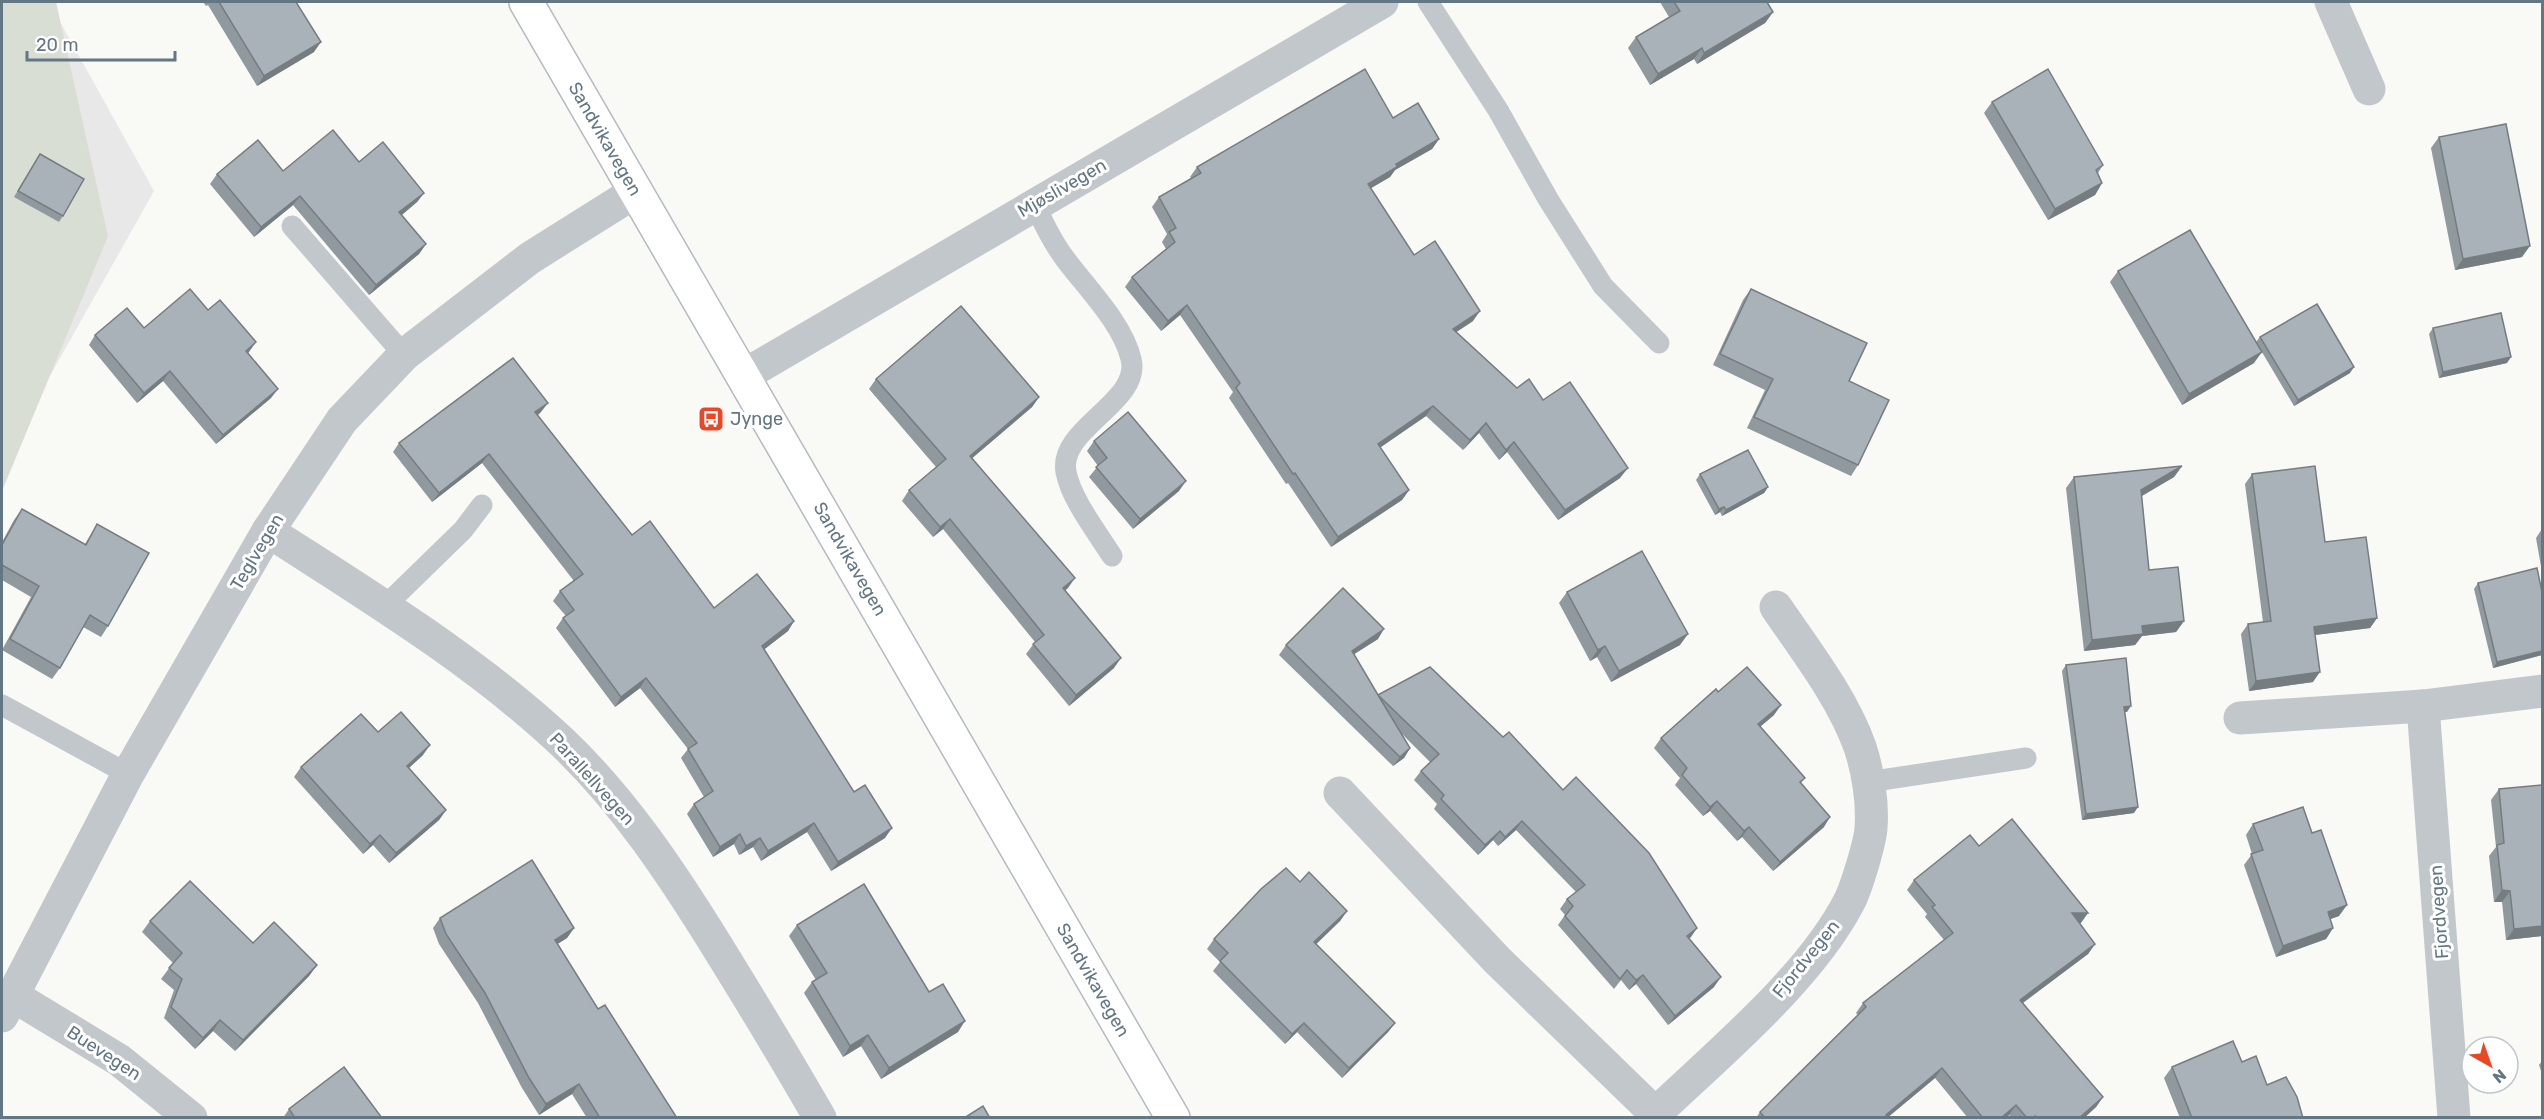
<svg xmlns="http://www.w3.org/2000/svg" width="2544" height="1119" font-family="Rubik,sans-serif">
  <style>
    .built { fill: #e7e8e7 }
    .green { fill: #d9ded5 }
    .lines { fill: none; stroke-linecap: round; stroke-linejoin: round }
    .secondary-casing { stroke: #b4bbc0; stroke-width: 36 }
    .service { stroke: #c2c7cb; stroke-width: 21 }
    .minor { stroke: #c2c7cb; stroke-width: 33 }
    .secondary { stroke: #fff; stroke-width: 33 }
    .wall { fill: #90999e }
    .shaded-wall { fill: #767d81 }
    .building { fill: #a8b2b8; stroke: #767d81; stroke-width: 1.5 }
    .labels { text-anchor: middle; stroke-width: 6; stroke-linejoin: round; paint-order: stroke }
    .street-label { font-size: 18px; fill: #627683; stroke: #fff }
    .poi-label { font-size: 18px; fill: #627683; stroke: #fff; text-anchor: start }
  </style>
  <rect width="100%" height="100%" fill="#f9f9f6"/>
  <path class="built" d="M2,2H49L154,191L2,461Z"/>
  <path class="green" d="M2,2H56L108,236L2,491Z"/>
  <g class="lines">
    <g class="secondary-casing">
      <path id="secondary" d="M526,2L1173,1118"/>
    </g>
    <g class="service">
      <path d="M1428,2L1498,110L1548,199L1603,286L1659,343"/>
      <path d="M1035,205C1044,224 1053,243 1066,260C1087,288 1123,324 1131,359C1142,402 1058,428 1066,472C1071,499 1097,532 1112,556"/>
      <path d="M292,226L404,355"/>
      <path d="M385,606L463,530L482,505"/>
      <path d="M2,705L128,774"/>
      <path d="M1868,782L2026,758"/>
    </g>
    <g class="minor">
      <path d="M2331,2L2369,89"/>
      <path d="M743,376L1382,2"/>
      <path d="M268,531C367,595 476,661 562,742C623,800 671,872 715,943C751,1001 786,1059 820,1118"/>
      <path d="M2423,706L2454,1118"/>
      <path d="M2240,718L2423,706L2542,691"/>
      <path d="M1340,793L1497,960L1660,1118"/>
      <path d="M12,995L119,1060L191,1118"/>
      <path d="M2,1016L128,774L268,531L342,420L404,355L530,258L635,192"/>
      <path d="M1656,1113C1719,1053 1809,979 1849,902C1856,889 1870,843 1871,828C1873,803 1868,771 1860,747C1842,697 1806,651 1776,607"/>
    </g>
    <use href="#secondary" class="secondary"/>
  </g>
  <g class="wall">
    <path d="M203,2H296L314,52L257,86L208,5L206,6Z"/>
    <path d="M1660,2H1767L1773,12L1765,23L1697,64L1694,59L1650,85L1628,48L1636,37L1669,17Z"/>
    <path d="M1992,102L2103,165L2098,173L2102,183L2095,195L2048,220L1984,113Z"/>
    <path d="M1393,118L1439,139L1432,149L1395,170L1390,177L1371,188L1414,255L1473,321L1456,332L1517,388L1543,400L1620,478L1558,520L1507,452L1499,460L1479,433L1463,450L1426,416L1380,447L1409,490L1402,500L1331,547L1288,483L1286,484L1229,398L1233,392L1180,315L1161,331L1125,287L1132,277L1166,249L1162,242L1167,234L1152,207L1159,197L1191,178L1190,177L1197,167Z"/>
    <path d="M2439,137L2522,257L2455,270L2431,148Z"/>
    <path d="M40,154L63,216L59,222L14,197Z"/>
    <path d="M359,162L424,193L417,202L402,215L426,244L419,254L369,295L293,205L254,237L210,184L217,174L283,171Z"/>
    <path d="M2118,271L2254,363L2182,405L2110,282Z"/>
    <path d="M1751,289L1849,381L1858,465L1851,476L1747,428L1765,390L1713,365L1743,300Z"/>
    <path d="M208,310L249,352L248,353L271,398L216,444L163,381L137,403L89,345L95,335L144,328Z"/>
    <path d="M2433,328L2507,363L2439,378L2429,334Z"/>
    <path d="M2260,337L2350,373L2294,406L2256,342Z"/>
    <path d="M876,379L1039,397L1032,407L972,458L1068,588L1065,590L1114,668L1069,706L1026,654L1035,642L1000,599L943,529L933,537L902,501L909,490L936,467L869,389Z"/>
    <path d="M541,412L538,415L632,535L714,608L794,621L788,631L764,649L854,792L885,838L831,871L807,832L761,861L753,847L739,855L734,844L713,857L687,814L694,804L704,797L681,758L688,749L640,688L615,707L556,628L563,618L566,616L553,601L560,591L574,581L482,463L432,502L393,452L399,443Z"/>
    <path d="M1094,441L1179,491L1133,529L1089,477L1098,466L1087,451Z"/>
    <path d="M2182,466L2174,477L2142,496L2149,570L2184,621L2176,632L2142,636L2135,645L2084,651L2066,488L2074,477Z"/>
    <path d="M1700,474L1768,487L1764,493L1722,516L1720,512L1715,515L1696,480Z"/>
    <path d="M2252,474L2325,542L2377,618L2370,628L2315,635L2313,682L2249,691L2241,634L2248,624L2263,622L2245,484Z"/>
    <path d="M22,509L85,544L97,524L108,626L101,637L83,627L60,668L52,679L2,650L31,597L2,580V542L14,520Z"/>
    <path d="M2542,529V572L2536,538Z"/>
    <path d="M2478,583L2542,655L2493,668L2474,589Z"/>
    <path d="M1567,592L1680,645L1611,682L1597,657L1590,661L1559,603Z"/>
    <path d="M1378,639L1354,654L1378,695L1503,737L1563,790L1697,928L1689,939L1714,987L1668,1025L1636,984L1629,990L1621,980L1614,989L1558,925L1565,915L1560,909L1567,899L1576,892L1516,830L1498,846L1493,840L1478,855L1434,809L1437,804L1414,780L1421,771L1430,762L1402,734L1410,748L1404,758L1393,766L1279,655L1286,645Z"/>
    <path d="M2066,665L2127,712H2125L2134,813L2082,820L2062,671Z"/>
    <path d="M1718,692L1774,715L1760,727L1805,778L1801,783L1824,827L1773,871L1742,837L1737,841L1710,811L1703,816L1675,785L1680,778L1654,748L1661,738Z"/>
    <path d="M378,732L423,755L409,768L446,810L439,820L389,863L373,845L363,854L294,777L301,767Z"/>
    <path d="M2499,789L2542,936L2506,940L2502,902H2494L2489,856L2496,847L2491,800Z"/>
    <path d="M2253,824L2339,916L2330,919L2333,928L2326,939L2276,957L2244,865L2252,854L2246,835Z"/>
    <path d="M1979,846L2081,923H2080L2095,944L2088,954L2023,1003L2103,1097L2096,1107L2084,1118H2012L2009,1115L2006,1118H1968L1935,1078L1888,1117L1756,1118L1760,1112L1858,1015L1856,1013L1863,1003L1944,940L1925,917L1927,914L1907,890L1914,880Z"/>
    <path d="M1300,882L1347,911L1340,921L1316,944L1395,1023L1388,1032L1342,1078L1297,1032L1285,1044L1213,971L1220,962L1207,949L1214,939Z"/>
    <path d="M440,918L574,928L567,938L557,944L598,1009L677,1118H587L572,1094L539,1115L522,1088L478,1003L439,944L433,928Z"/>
    <path d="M150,921L253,943L317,965L309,976L235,1051L213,1031L195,1049L164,1018L174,990L161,979L173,963L142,932Z"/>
    <path d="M797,925L929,992L958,1032L881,1079L861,1046L843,1057L804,993L812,982L816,980L789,936Z"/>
    <path d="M2542,1061V1074L2539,1065Z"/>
    <path d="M2242,1062L2303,1118H2180L2164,1078L2172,1067Z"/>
    <path d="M289,1109L382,1118H283Z"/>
  </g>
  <g class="shaded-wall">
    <path d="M1773,12L1765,23L1697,64L1704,53Z"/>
    <path d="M321,42L314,52L257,86L264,76Z"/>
    <path d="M1702,48L1694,59L1650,85L1658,74Z"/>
    <path d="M1439,139L1432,149L1395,170L1390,177L1361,194L1368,184L1396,164Z"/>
    <path d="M2102,183L2095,195L2048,220L2055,209Z"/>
    <path d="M424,193L417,202L393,222L399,212Z"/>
    <path d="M300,196L293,205L254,237L261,227Z"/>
    <path d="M426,244L419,254L369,295L376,285Z"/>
    <path d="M2530,246L2522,257L2455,270L2463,259Z"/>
    <path d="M1187,305L1180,315L1161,331L1168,321Z"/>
    <path d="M1480,311L1473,321L1446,339L1453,329Z"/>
    <path d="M256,342L249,352L239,360L246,351Z"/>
    <path d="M2262,352L2254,363L2182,405L2189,394Z"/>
    <path d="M2511,357L2507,363L2439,378L2443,372Z"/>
    <path d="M2354,367L2350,373L2294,406L2298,400Z"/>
    <path d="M170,371L163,381L137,403L144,393Z"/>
    <path d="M278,389L271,398L216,444L223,435Z"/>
    <path d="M1039,397L1032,407L963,466L970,456Z"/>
    <path d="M548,403L541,412L529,421L535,412Z"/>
    <path d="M1433,406L1426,416L1371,454L1378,444Z"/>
    <path d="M1486,423L1479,433L1463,450L1470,440Z"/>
    <path d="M1514,442L1507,452L1499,460L1506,450Z"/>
    <path d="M489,454L482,463L432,502L439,493Z"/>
    <path d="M2182,466L2174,477L2133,501L2141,490Z"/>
    <path d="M1628,468L1620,478L1558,520L1565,510Z"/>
    <path d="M1186,481L1179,491L1133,529L1140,519Z"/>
    <path d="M1768,487L1764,493L1722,516L1726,510Z"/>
    <path d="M1409,490L1402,500L1331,547L1338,537Z"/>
    <path d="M1724,507L1720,512L1715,515L1719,509Z"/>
    <path d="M950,519L943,529L933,537L940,527Z"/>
    <path d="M1075,578L1068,588L1056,598L1063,588Z"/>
    <path d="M2377,618L2370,628L2307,636L2314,627Z"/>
    <path d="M794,621L788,631L756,656L762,646Z"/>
    <path d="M2184,621L2176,632L2142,636L2135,645L2084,651L2092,640L2142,626Z"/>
    <path d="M1384,629L1378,639L1345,660L1352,651Z"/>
    <path d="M1688,634L1680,645L1611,682L1619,671Z"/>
    <path d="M1605,646L1597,657L1590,661L1598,650Z"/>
    <path d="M2542,651V655L2493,668L2497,662Z"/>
    <path d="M1121,658L1114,668L1069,706L1076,695Z"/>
    <path d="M2320,672L2313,682L2249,691L2256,681Z"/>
    <path d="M646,678L640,688L615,707L621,697Z"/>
    <path d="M1781,705L1774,715L1751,734L1758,724Z"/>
    <path d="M2131,706L2127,712H2120L2124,707Z"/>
    <path d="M430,745L423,755L400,776L407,766Z"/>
    <path d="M1410,748L1404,758L1393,766L1400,757Z"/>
    <path d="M1717,801L1710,811L1703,816L1710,807Z"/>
    <path d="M2138,807L2134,813L2082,820L2086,814Z"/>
    <path d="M446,810L439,820L389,863L396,853Z"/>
    <path d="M1830,817L1824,827L1773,871L1780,862Z"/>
    <path d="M1522,821L1516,830L1498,846L1505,837Z"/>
    <path d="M814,823L807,832L761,861L768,851Z"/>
    <path d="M1749,827L1742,837L1737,841L1744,831Z"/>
    <path d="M892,828L885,838L831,871L838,862Z"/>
    <path d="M1500,831L1493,840L1478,855L1485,845Z"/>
    <path d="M740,834L734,844L713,857L720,847Z"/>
    <path d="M380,835L373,845L363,854L370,844Z"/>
    <path d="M760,838L753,847L739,855L746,846Z"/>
    <path d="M2502,890L2510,891L2502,902H2494Z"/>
    <path d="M2347,905L2339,916L2320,923L2328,912Z"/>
    <path d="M1347,911L1340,921L1308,952L1314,942Z"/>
    <path d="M2072,913H2088L2081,923H2065Z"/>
    <path d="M2542,926V936L2506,940L2514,929Z"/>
    <path d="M574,928L567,938L548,950L555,940Z"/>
    <path d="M1697,928L1691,937L1680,946L1687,936Z"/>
    <path d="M2333,928L2326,939L2276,957L2283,946Z"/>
    <path d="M2095,944L2088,954L2013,1010L2020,1000Z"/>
    <path d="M317,965L309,976L235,1051L243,1040Z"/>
    <path d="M1643,975L1636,984L1629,990L1636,980Z"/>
    <path d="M1721,977L1714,987L1668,1025L1675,1016Z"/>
    <path d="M220,1020L213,1031L195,1049L203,1038Z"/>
    <path d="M965,1021L958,1032L881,1079L889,1068Z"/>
    <path d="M1304,1023L1297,1032L1285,1044L1292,1034Z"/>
    <path d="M1395,1023L1388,1032L1342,1078L1349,1068Z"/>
    <path d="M868,1035L861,1046L843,1057L850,1046Z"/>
    <path d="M1942,1068L1935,1078L1887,1118L1886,1115Z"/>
    <path d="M579,1084L572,1094L539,1115L546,1104Z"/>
    <path d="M2103,1097L2096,1107L2084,1118H2079Z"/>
    <path d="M2016,1105L2009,1115L2006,1118H2001Z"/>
  </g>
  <g class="building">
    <path d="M219,2H296L321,42L264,76Z"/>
    <path d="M1674,2H1767L1773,12L1704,53L1702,48L1658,74L1636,37L1680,11Z"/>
    <path d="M1365,69L1393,118L1418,103L1439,139L1396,164L1397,167L1368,184L1414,255L1435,241L1480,311L1453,329L1517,388L1529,379L1543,400L1570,382L1628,468L1565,510L1514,442L1506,450L1486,423L1470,440L1433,406L1378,444L1409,490L1338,537L1295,473L1293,474L1236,388L1240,383L1187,305L1168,321L1132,277L1175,242L1169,232L1176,228L1159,197L1201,173L1197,167Z"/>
    <path d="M2048,69L2103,165L2096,170L2102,183L2055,209L1992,102Z"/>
    <path d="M2506,124L2530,246L2463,259L2439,137Z"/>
    <path d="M333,130L359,162L383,142L424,193L399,212L426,244L376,285L300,196L261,227L217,174L258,140L283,171Z"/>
    <path d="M40,154L84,179L63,216L18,191Z"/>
    <path d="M2190,230L2262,352L2189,394L2118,271Z"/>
    <path d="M190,289L208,310L220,300L256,342L246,351L278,389L223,435L170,371L144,393L95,335L127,308L144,328Z"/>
    <path d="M1751,289L1867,343L1849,381L1889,400L1858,465L1754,417L1773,379L1720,354Z"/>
    <path d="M2317,304L2354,367L2298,400L2260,337Z"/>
    <path d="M961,306L1039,397L970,456L1075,578L1063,588L1121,658L1076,695L1033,644L1044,635L1007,589L950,519L940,527L909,490L946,459L876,379Z"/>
    <path d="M2501,313L2511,357L2443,372L2433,328Z"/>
    <path d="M513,358L548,403L535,412L632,535L650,521L714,608L757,574L794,621L762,646L854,792L865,785L892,828L838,862L814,823L768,851L760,838L746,846L740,834L720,847L694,804L713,791L688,749L697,743L646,678L621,697L563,618L574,610L560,591L583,574L489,454L439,493L399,443Z"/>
    <path d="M1128,412L1186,481L1140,519L1096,467L1107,458L1094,441Z"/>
    <path d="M1748,450L1768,487L1726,510L1724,507L1719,509L1700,474Z"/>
    <path d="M2182,466L2141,490L2149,570L2178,567L2184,621L2142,626L2143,634L2092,640L2074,477Z"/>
    <path d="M2315,466L2325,542L2366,537L2377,618L2314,627L2320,672L2256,681L2248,624L2271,621L2252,474Z"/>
    <path d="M22,509L86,545L97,524L149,553L108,626L90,615L60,668L10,639L39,586L2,565V545Z"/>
    <path d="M1642,551L1688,634L1619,671L1605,646L1598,650L1567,592Z"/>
    <path d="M2537,568L2542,592V651L2497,662L2478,583Z"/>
    <path d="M1343,588L1384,629L1352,651L1378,695L1430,667L1503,737L1509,732L1563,790L1576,777L1649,853L1697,928L1687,936L1721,977L1675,1016L1643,975L1636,980L1627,970L1620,979L1565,916L1573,906L1567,899L1585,885L1522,821L1505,837L1500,831L1485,845L1441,799L1444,795L1421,771L1439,754L1378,695L1410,748L1400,757L1286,645Z"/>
    <path d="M2126,658L2131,706L2124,707L2138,807L2086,814L2066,665Z"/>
    <path d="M1747,667L1781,705L1758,724L1805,778L1800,782L1830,817L1780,862L1749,827L1744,831L1717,801L1710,807L1682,775L1687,768L1661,738L1716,689L1718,692Z"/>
    <path d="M401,712L430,745L407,766L446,810L396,853L380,835L370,844L301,767L361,714L378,732Z"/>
    <path d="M2542,785V926L2514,929L2510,891L2502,890L2497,845L2504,843L2499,789Z"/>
    <path d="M2303,807L2312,833L2321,830L2347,905L2328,912L2333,928L2283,946L2251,854L2263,850L2253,824Z"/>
    <path d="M2012,819L2088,913H2072L2095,944L2020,1000L2103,1097L2079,1118H2036L2035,1116L2033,1118H2027L2016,1105L2001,1118H1983L1942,1068L1886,1115L1888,1118H1765L1760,1112L1866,1007L1863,1003L1953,933L1932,907L1935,905L1914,880L1970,835L1979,846Z"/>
    <path d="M532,860L574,928L555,940L598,1009L605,1005L677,1118H600L579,1084L546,1104L529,1078L485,993L446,934L440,918Z"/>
    <path d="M1286,868L1300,882L1309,872L1347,911L1314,942L1395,1023L1349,1068L1304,1023L1292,1034L1220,961L1228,953L1214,939L1261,889Z"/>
    <path d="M190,881L253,943L274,922L317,965L243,1040L220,1020L203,1038L171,1007L182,979L169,968L182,953L150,921Z"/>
    <path d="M864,884L929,992L943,984L965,1021L889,1068L868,1035L850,1046L812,982L827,973L797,925Z"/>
    <path d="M2233,1041L2242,1062L2256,1056L2267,1085L2286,1077L2297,1097L2303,1118H2192L2172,1067Z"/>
    <path d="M344,1067L382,1118H295L289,1109Z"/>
    <path d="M983,1106L990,1118H964Z"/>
  </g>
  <defs>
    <g id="bus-square" transform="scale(1.35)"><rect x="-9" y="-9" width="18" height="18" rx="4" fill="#eb4724" stroke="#fff"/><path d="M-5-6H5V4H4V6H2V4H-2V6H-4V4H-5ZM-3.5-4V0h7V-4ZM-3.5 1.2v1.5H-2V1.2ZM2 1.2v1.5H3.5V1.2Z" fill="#fff"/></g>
  </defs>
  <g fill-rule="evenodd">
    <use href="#bus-square" x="711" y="419"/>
  </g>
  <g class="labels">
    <g class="street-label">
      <text transform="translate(605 139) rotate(60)" y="6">Sandvikavegen</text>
      <text transform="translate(1062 188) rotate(-30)" y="6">Mjøslivegen</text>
      <text transform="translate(257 552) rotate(-59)" y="6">Teglvegen</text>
      <text transform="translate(850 559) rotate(60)" y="6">Sandvikavegen</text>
      <text transform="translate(592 779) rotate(48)" y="6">Parallellvegen</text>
      <text transform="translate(2439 912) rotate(-94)" y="6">Fjordvegen</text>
      <text transform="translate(1806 959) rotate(-51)" y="6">Fjordvegen</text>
      <text transform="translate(1093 980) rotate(60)" y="6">Sandvikavegen</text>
      <text transform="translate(104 1053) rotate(33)" y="6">Buevegen</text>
    </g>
    <g class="poi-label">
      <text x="730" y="425">Jynge</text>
    </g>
  </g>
  <rect width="2544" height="1119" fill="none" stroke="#627683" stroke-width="6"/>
  <g transform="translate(2490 1065) rotate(140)"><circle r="28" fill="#ffffff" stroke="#c0c8cd" stroke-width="1.5"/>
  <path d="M0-4.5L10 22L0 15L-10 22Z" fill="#eb4724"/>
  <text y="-9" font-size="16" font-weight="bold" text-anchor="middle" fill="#627683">N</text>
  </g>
  <path d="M27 51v9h148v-9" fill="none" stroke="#627683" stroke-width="3"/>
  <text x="36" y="51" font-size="18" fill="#627683" stroke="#ffffff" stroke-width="4.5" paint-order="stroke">20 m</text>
</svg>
